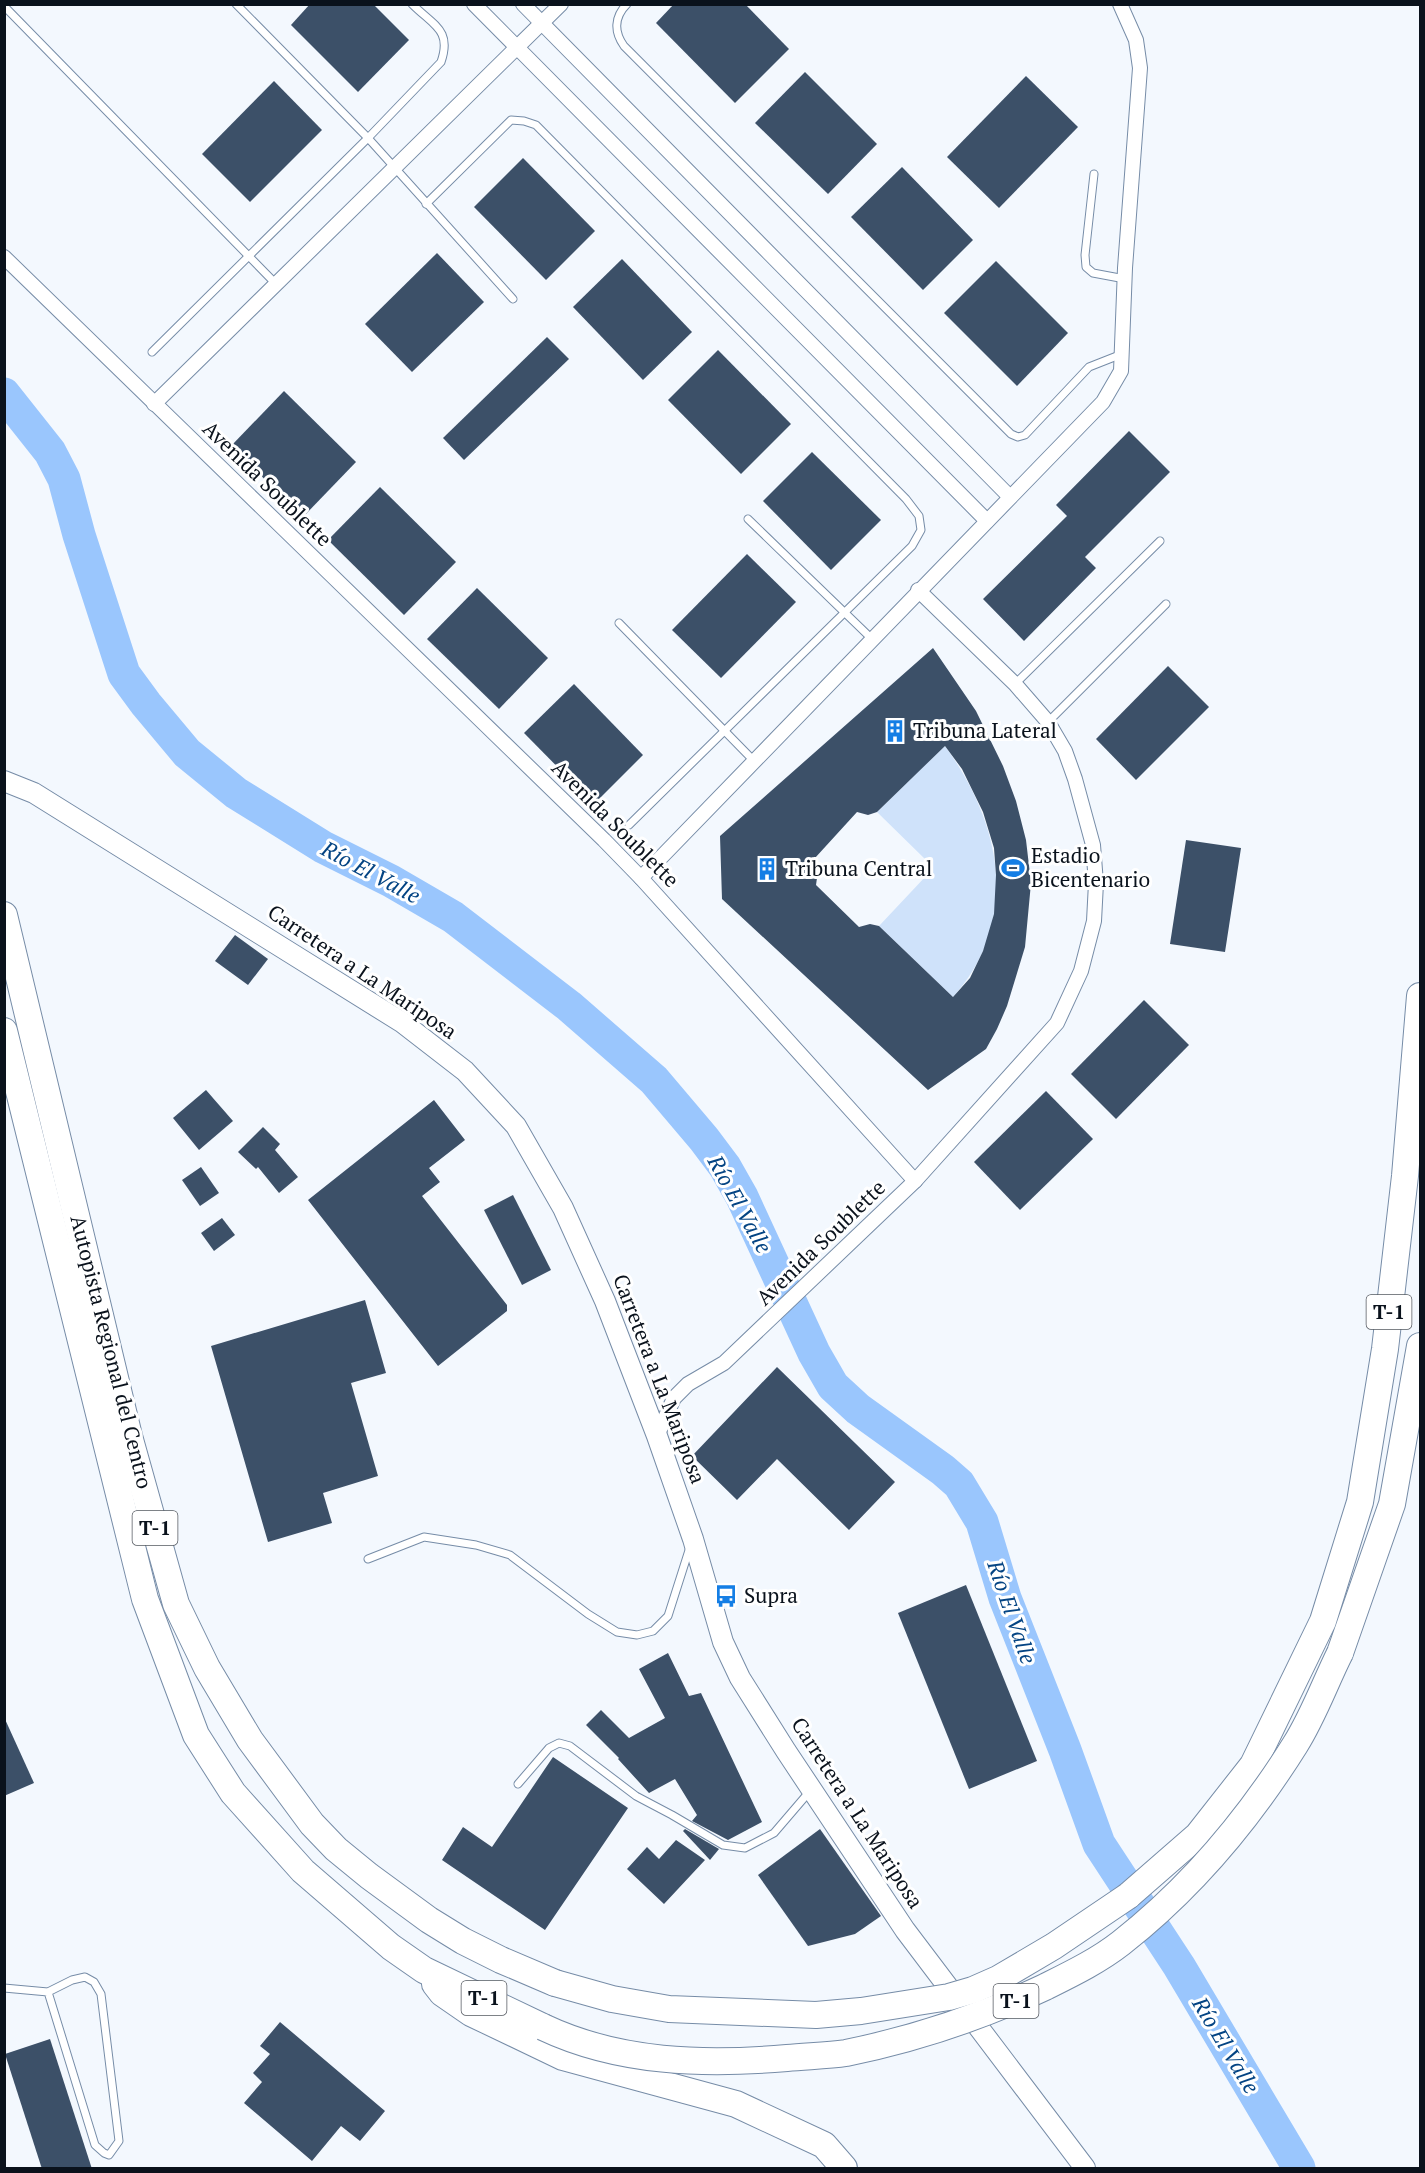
<svg xmlns="http://www.w3.org/2000/svg" width="1425" height="2173" font-family="'PT Serif',serif">
  <style>
    .pitch { fill: #cfe2fa }
    .lines { fill: none; stroke-linecap: round; stroke-linejoin: round }
    .river { stroke: #9ac6fd; stroke-width: 33 }
    .building { fill: #3c5068; fill-rule: evenodd }
    .lane-casing { stroke: #768ca7; stroke-width: 9 }
    .street-casing { stroke: #768ca7; stroke-width: 16 }
    .secondary-casing { stroke: #768ca7; stroke-width: 22 }
    .highway-casing { stroke: #768ca7; stroke-width: 28 }
    .lane { stroke: #fff; stroke-width: 7 }
    .street { stroke: #fff; stroke-width: 14 }
    .secondary { stroke: #fff; stroke-width: 20 }
    .highway { stroke: #fff; stroke-width: 26 }
    .highway-bridge-casing { stroke: #768ca7; stroke-width: 28; stroke-linecap: butt }
    .highway-bridge { stroke: #fff; stroke-width: 26 }
    .labels { text-anchor: middle; stroke-width: 6; stroke-linejoin: round; paint-order: stroke }
    .shield { fill: #fff; stroke: #545960; stroke-width: 1.5 }
    .shield-label { font-size: 20px; font-weight: bold; fill: #0a121c }
    .street-label { font-size: 21px; fill: #0a121c; stroke: #fff }
    .poi-label { font-size: 21px; fill: #0a121c; stroke: #fff; text-anchor: start }
    .water-label { font-size: 22px; font-style: italic; fill: #044483; stroke: #fff }
  </style>
  <rect width="100%" height="100%" fill="#f3f8fe"/>
  <path class="pitch" d="M945,746C1001,823 1022,920 953,997L879,926L926,876L924,867L926,860L877,812Z"/>
  <g class="lines">
    <path class="river" d="M4,394L50,452L64,479L79,535L124,674L146,704L187,753L236,793L323,847L391,881L453,917L569,1006L654,1080L704,1139L725,1167L742,1197L814,1353L833,1386L858,1409L943,1470L959,1484L982,1522L1005,1598L1065,1750L1099,1844L1179,1966L1299,2168"/>
  </g>
  <g class="building">
    <path d="M310,4H373L409,40L358,92L291,25Z"/>
    <path d="M674,4H745L789,49L735,103L656,23Z"/>
    <path d="M805,72L877,144L828,194L755,123Z"/>
    <path d="M1026,76L1078,127L999,208L947,157Z"/>
    <path d="M274,81L322,130L250,202L202,154Z"/>
    <path d="M523,158L595,231L546,280L474,207Z"/>
    <path d="M902,167L973,240L923,290L851,217Z"/>
    <path d="M437,253L484,302L412,372L365,324Z"/>
    <path d="M622,259L692,332L643,380L573,307Z"/>
    <path d="M996,261L1068,333L1017,386L944,313Z"/>
    <path d="M547,337L569,359L464,460L443,438Z"/>
    <path d="M718,350L791,424L741,474L668,400Z"/>
    <path d="M284,391L356,462L303,517L231,446Z"/>
    <path d="M1129,431L1170,472L1085,557L1096,568L1024,641L983,599L1067,516L1056,505Z"/>
    <path d="M812,452L881,520L831,570L763,501Z"/>
    <path d="M380,487L456,562L404,615L328,540Z"/>
    <path d="M747,554L796,602L721,678L672,630Z"/>
    <path d="M477,588L548,658L499,709L427,639Z"/>
    <path d="M933,648L976,711L1003,766L1016,801L1026,840L1031,883L1025,947L1007,1006L997,1029L986,1049L928,1090L722,899L720,836ZM945,746L962,769L983,812L994,848L996,875L994,914L983,951L970,978L953,997L879,926L870,924L859,927L816,885L818,871L815,858L857,812L868,815L877,812Z"/>
    <path d="M1168,666L1209,707L1136,780L1096,739Z"/>
    <path d="M574,684L643,755L594,804L524,733Z"/>
    <path d="M1186,840L1241,848L1225,952L1170,944Z"/>
    <path d="M235,935L268,959L248,985L215,961Z"/>
    <path d="M1144,1000L1189,1045L1116,1119L1071,1074Z"/>
    <path d="M206,1090L233,1121L199,1150L173,1118Z"/>
    <path d="M1046,1091L1093,1139L1020,1210L974,1162Z"/>
    <path d="M434,1100L465,1140L429,1168L440,1182L422,1196L507,1305V1311L438,1366L308,1200Z"/>
    <path d="M263,1127L280,1144L275,1150L298,1177L279,1193L258,1167L256,1169L238,1152Z"/>
    <path d="M201,1167L219,1193L200,1206L182,1180Z"/>
    <path d="M513,1195L551,1270L522,1285L484,1210Z"/>
    <path d="M222,1218L235,1235L214,1251L201,1233Z"/>
    <path d="M365,1300L386,1373L351,1383L378,1476L323,1493L332,1523L268,1542L211,1346Z"/>
    <path d="M777,1367L895,1482L849,1530L777,1459L737,1500L692,1456Z"/>
    <path d="M966,1585L1037,1761L969,1789L898,1613Z"/>
    <path d="M668,1653L689,1696L701,1693L762,1822L728,1840L692,1821L697,1815L675,1779L649,1793L618,1759L619,1758L586,1725L601,1710L629,1738L665,1718L639,1669Z"/>
    <path d="M4,1717L34,1783L4,1796Z"/>
    <path d="M553,1757L628,1808L545,1930L442,1860L463,1827L492,1847Z"/>
    <path d="M685,1829L719,1849L710,1860L683,1831Z"/>
    <path d="M820,1829L881,1916L855,1934L808,1946L758,1875Z"/>
    <path d="M676,1840L705,1860L664,1904L627,1869L647,1847L659,1859Z"/>
    <path d="M280,2022L385,2111L360,2141L341,2126L312,2161L244,2103L262,2082L253,2073L270,2054L260,2046Z"/>
    <path d="M50,2039L92,2169H42L5,2054Z"/>
  </g>
  <g class="lines">
    <g class="lane-casing">
      <g id="lane">
        <path d="M236,4L368,138L513,299"/>
        <path d="M627,4C614,17 614,32 624,46L1011,434L1018,437L1025,435L1089,367L1122,354"/>
        <path d="M4,6L276,284"/>
        <path d="M1094,174L1085,255L1086,267L1093,273L1125,279"/>
        <path d="M426,204L511,120L524,121L536,125L906,499L919,516L921,530L912,546L629,825"/>
        <path d="M152,352L368,138L441,62C452,30 434,26 412,4"/>
        <path d="M748,519L872,639"/>
        <path d="M619,623L754,761"/>
        <path d="M1015,684L1160,541"/>
        <path d="M1048,722L1166,604"/>
        <path d="M368,1559L424,1537L476,1545L510,1555L588,1614L617,1632L637,1635L653,1631L668,1616L690,1547"/>
        <path d="M518,1784L549,1748L559,1743L570,1746L636,1796L672,1815L723,1845L745,1848L774,1833L810,1791"/>
        <path d="M4,1988L48,1992L72,1980L85,1977L94,1982L101,1994L119,2141L109,2155L104,2153L95,2145L48,1992"/>
      </g>
    </g>
    <g class="street-casing">
      <g id="street">
        <path d="M474,4L987,521"/>
        <path d="M523,4L1010,497"/>
        <path d="M4,257L604,840L641,878L915,1181"/>
        <path d="M154,404L561,4"/>
        <path d="M641,878L1103,402L1121,371L1125,268L1140,68L1136,40L1120,4"/>
        <path d="M657,1436L674,1398L688,1384L724,1363L915,1181L1057,1023L1081,971L1094,921L1096,883L1093,845L1075,779L1065,751L1048,722L1015,684L918,590"/>
      </g>
    </g>
    <g class="secondary-casing">
      <path id="secondary" d="M4,781L34,793L403,1023L465,1071L516,1126L563,1208L605,1301L657,1436L693,1539L723,1642L740,1678L786,1751L905,1930L1085,2168"/>
    </g>
    <g class="highway-casing">
      <g id="highway">
        <path d="M4,915L129,1436L176,1604L207,1668L250,1740L312,1824L336,1849L369,1876L429,1920L463,1941L501,1960L555,1983"/>
        <path d="M4,1031L145,1599L196,1735L233,1793L303,1871L391,1947L424,1970L543,2027"/>
        <path d="M1340,1653L1392,1504L1420,1346"/>
        <path d="M1128,1896L1198,1835L1253,1765L1323,1621L1360,1502L1385,1349L1405,1176L1420,996"/>
        <path d="M435,1984L442,1993L471,2013L563,2057L736,2104L824,2145L844,2168"/>
      </g>
    </g>
    <use href="#lane" class="lane"/>
    <use href="#street" class="street"/>
    <use href="#secondary" class="secondary"/>
    <use href="#highway" class="highway"/>
    <g class="highway-bridge-casing">
      <g id="highway-bridge">
        <path d="M555,1983L612,1999L669,2009L816,2015L861,2011L949,1997L973,1990L998,1979L1054,1946L1128,1896"/>
        <path d="M543,2027C619,2063 704,2065 787,2058C806,2056 827,2056 846,2053C915,2039 981,2017 1045,1987C1071,1974 1098,1961 1121,1943C1191,1888 1248,1820 1295,1745C1313,1717 1325,1683 1340,1653"/>
      </g>
    </g>
    <use href="#highway-bridge" class="highway-bridge"/>
  </g>
  <defs>
    <g id="building-bare" transform="scale(1.8)"><path d="M-4-6H4V6H1V3H-1V6H-4ZM-2.5-4.3h1.7v1.8h-1.7ZM.8-4.3h1.7v1.8H.8ZM-2.5-1h1.7V.8h-1.7ZM.8-1h1.7V.8H.8Z" fill="#147ee5" stroke="#fff" stroke-width="2.5" paint-order="stroke"/></g>
    <g id="stadium-bare" transform="scale(1.8)"><path d="M0-5a6.5 5 0 1 0 0 10a6.5 5 0 1 0 0-10ZM-3.5-1.8h7v3.6h-7Z" fill="#147ee5" stroke="#fff" stroke-width="2.5" paint-order="stroke"/></g>
    <g id="bus-bare" transform="scale(1.8)"><path d="M-5-6H5V4H4V6H2V4H-2V6H-4V4H-5ZM-3.5-4V0h7V-4ZM-3.5 1.2v1.5H-2V1.2ZM2 1.2v1.5H3.5V1.2Z" fill="#147ee5" stroke="#fff" stroke-width="2.5" paint-order="stroke"/></g>
  </defs>
  <g fill-rule="evenodd">
    <use href="#building-bare" x="895" y="731"/>
    <use href="#stadium-bare" x="1013" y="868"/>
    <use href="#building-bare" x="767" y="869"/>
    <use href="#bus-bare" x="726" y="1596"/>
  </g>
  <g class="labels">
    <g class="shield">
      <rect x="1366.5" y="1295" width="45" height="34" rx="4.5"/>
      <rect x="132.5" y="1511" width="45" height="34" rx="4.5"/>
      <rect x="461.5" y="1981" width="45" height="34" rx="4.5"/>
      <rect x="993.5" y="1984" width="45" height="34" rx="4.5"/>
    </g>
    <g class="shield-label">
      <text x="1389" y="1319">T-1</text>
      <text x="155" y="1535">T-1</text>
      <text x="484" y="2005">T-1</text>
      <text x="1016" y="2008">T-1</text>
    </g>
    <g class="street-label">
      <text transform="translate(267 484) rotate(44)" y="7">Avenida Soublette</text>
      <text transform="translate(615 824) rotate(45)" y="7">Avenida Soublette</text>
      <text transform="translate(362 972) rotate(34)" y="7">Carretera a La Mariposa</text>
      <text transform="translate(821 1243) rotate(-44)" y="7">Avenida Soublette</text>
      <text transform="translate(111 1352) rotate(76)" y="7">Autopista Regional del Centro</text>
      <text transform="translate(659 1379) rotate(69)" y="7">Carretera a La Mariposa</text>
      <text transform="translate(857 1813) rotate(57)" y="7">Carretera a La Mariposa</text>
    </g>
    <g class="poi-label">
      <text x="913" y="738">Tribuna Lateral</text>
      <text x="1031" y="863">Estadio<tspan x="1031" dy="24">Bicentenario</tspan></text>
      <text x="785" y="876">Tribuna Central</text>
      <text x="744" y="1603">Supra</text>
    </g>
    <g class="water-label">
      <text transform="translate(371 872) rotate(28)" y="8">Río El Valle</text>
      <text transform="translate(740 1204) rotate(61)" y="8">Río El Valle</text>
      <text transform="translate(1012 1612) rotate(71)" y="8">Río El Valle</text>
      <text transform="translate(1226 2045) rotate(59)" y="8">Río El Valle</text>
    </g>
  </g>
  <rect width="1425" height="2173" fill="none" stroke="#0a121c" stroke-width="12"/>
</svg>
